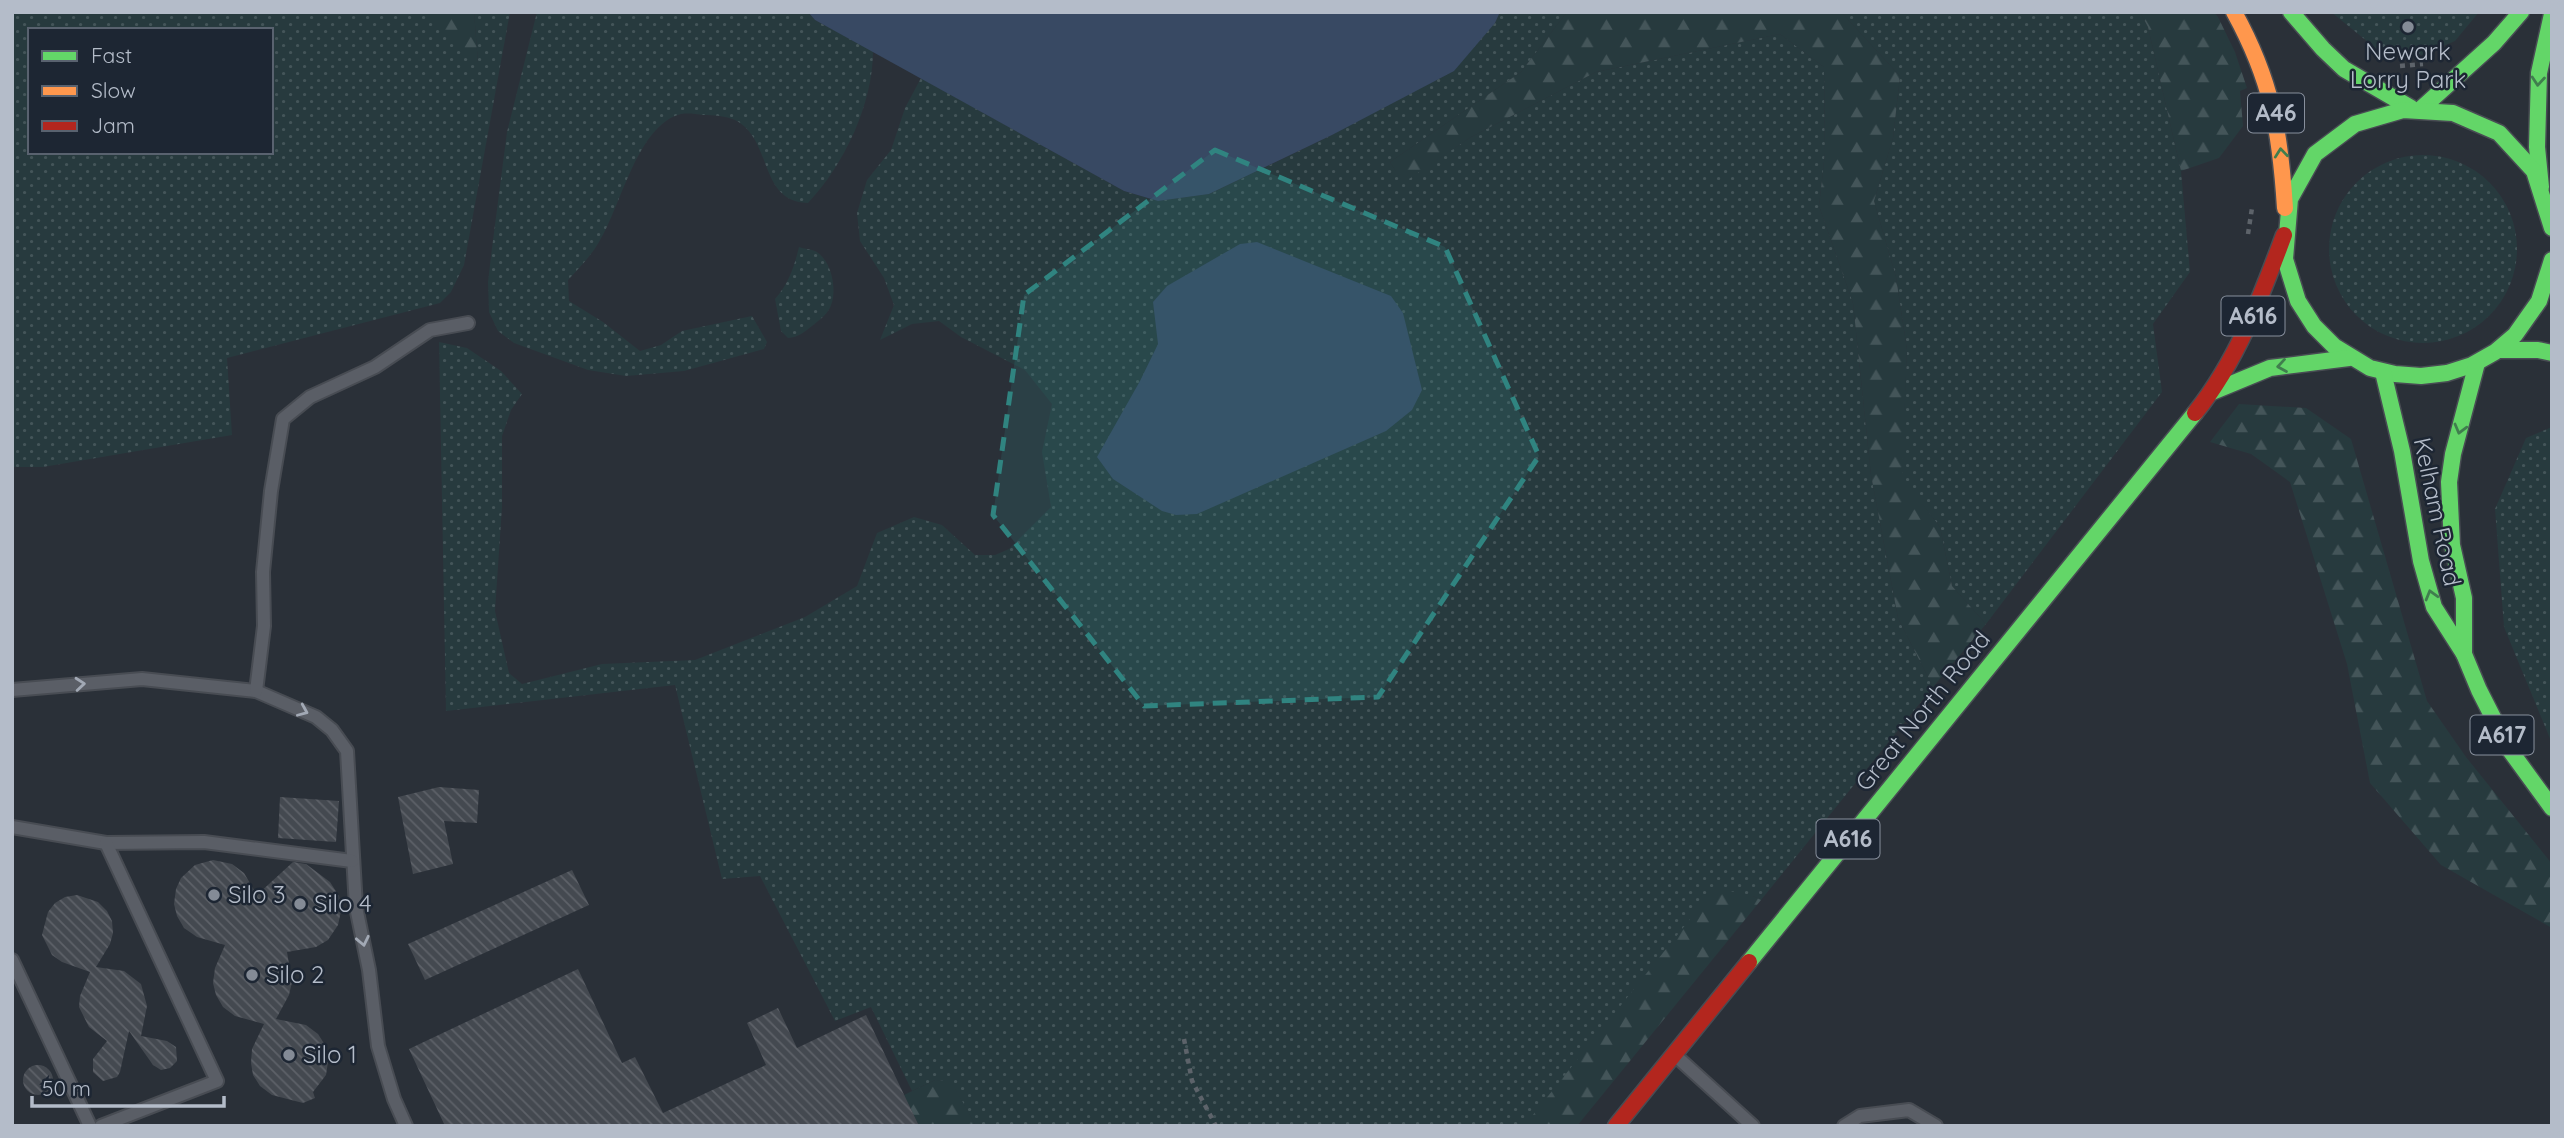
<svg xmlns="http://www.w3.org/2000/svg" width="2564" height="1138" font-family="Quicksand,sans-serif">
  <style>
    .grass { fill: url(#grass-dots); fill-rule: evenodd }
    .forest { fill: url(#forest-firs) }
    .water { fill: #384963 }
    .building { fill: url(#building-back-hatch) }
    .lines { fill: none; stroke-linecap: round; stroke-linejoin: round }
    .lane-casing { stroke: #484c53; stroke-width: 16 }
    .fast-casing { stroke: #484c53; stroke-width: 19 }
    .slow-casing { stroke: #484c53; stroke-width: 19 }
    .jam-casing { stroke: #484c53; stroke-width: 19 }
    .path { stroke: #5d636a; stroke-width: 4.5; stroke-dasharray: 5 5; stroke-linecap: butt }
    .lane { stroke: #5a5e66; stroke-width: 12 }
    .fast { stroke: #63d668; stroke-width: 16 }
    .slow { stroke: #ff974d; stroke-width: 16 }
    .jam { stroke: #b3261e; stroke-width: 16 }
    .oneway { stroke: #407e4e }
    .oneway2 { stroke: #a2a9b5 }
    .marked { fill: #308480; fill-opacity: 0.2; stroke: #308480; stroke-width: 5; stroke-dasharray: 14 9; stroke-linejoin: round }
    .poi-dot { fill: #848b96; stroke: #1d2633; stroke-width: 2.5 }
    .labels { text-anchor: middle; stroke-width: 5; stroke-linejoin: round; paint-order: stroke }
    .shield { fill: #1d2633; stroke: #878f9c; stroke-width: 2 }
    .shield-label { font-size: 23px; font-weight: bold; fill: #b4bcc9 }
    .poi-label { font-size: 24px; fill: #b4bcc9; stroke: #1d2633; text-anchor: start }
    .street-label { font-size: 24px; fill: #b4bcc9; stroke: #1d2633 }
  </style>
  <defs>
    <pattern id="grass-dots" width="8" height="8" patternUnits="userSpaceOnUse" patternTransform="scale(1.75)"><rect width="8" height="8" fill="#273a3e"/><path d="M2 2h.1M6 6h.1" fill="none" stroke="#445559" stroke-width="1.8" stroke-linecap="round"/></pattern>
    <pattern id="forest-firs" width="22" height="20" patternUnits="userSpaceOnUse" patternTransform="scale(1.75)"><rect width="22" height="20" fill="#273a3e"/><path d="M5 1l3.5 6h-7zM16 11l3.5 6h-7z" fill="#445559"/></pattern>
    <pattern id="building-back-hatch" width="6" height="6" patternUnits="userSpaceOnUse" patternTransform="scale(1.75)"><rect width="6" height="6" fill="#444950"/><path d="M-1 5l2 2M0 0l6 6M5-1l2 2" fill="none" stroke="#5d6168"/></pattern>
  </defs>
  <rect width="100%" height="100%" fill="#2a3038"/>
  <g class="grass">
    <path d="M12,12H423L478,63L474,12H510L464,265L451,292L440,303L227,358L232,435L43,467H12ZM30,30H271V152H30Z"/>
    <path d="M537,12H808L815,20L873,51C873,104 844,165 808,203C758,202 773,139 735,120C726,116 713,115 703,115C696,114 688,113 681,114C637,125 621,207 599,242C591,256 579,268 568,280L569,301L603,322L640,351L661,345L682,331L752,316L767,342L764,349L684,371L626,376L588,370L514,343L498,331L489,312L488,282L492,248L507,132Z"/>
    <path d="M1500,12H1567L1521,72L1390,162L1403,182L1471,137L1596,72L1780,34L1824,67L1825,153L1819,206L1853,303L1871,475L1898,618L1933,687L1761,900L1753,896L1525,1126H976L951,1082L935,1080L912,1091L871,1007L835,1021L760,876L722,879L675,685L446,711L439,342L467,348L501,371L522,394L511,410L502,436V507L495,611L509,673L522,684L602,664L695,660L805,617L857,586L877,533L914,517L942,525L975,555H995L1009,549L1051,507L1042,452L1052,404L1025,370L961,337L939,321L912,324L880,340L894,305L884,278L860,241L857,213L867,180L891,150L905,108L921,78L1124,191L1158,201L1210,194L1332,135L1495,23Z"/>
    <path d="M1841,12H2140L2148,27L2181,171L2190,272L2153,324L2162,392L1986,624L1952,586L1940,527L1901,477L1907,350L1896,277L1874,201L1893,138L1900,76Z"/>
    <path d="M2331,12H2479L2455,41L2422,55H2384Z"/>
    <circle cx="2423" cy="249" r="94"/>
    <path d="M799,247C804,249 810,249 815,251C833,260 839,296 828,311C824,317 817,322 812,326C803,333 799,337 788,338L781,331L775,299C789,283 794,267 799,247Z"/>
    <path d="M2552,427V736L2551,741L2504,627L2495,509L2526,438Z"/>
  </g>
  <g class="forest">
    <path d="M423,12H474L478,64L423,13Z"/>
    <path d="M1567,12H1841L1900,76L1893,138L1874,201L1896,277L1907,350L1902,477L1940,527L1952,586L1986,624L1933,687L1898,618L1871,475L1853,303L1819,206L1825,153L1824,67L1780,34L1596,72L1471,137L1403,183L1390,162L1521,72Z"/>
    <path d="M2140,12H2214L2218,17L2235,52L2247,88L2240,91L2243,126L2219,158L2181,171L2148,27Z"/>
    <path d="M2239,404L2306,408L2351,439L2427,701L2466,757L2552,864V928L2441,865L2370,783L2347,664L2290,482L2251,454L2210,442Z"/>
    <path d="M1715,888L1753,896L1761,900L1577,1126H1524Z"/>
    <path d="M935,1080L951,1081L976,1126H919L904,1095Z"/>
  </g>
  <g class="water">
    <path d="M808,12H1500L1495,23L1454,71L1332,135L1209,194L1158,201L1124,191L815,20Z"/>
    <path d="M1257,242L1391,296L1403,313L1422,390L1412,410L1386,431L1197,514L1176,515L1162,511L1113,479L1097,457L1140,381L1158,344L1153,302L1167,286L1240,244Z"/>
  </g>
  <g class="building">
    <path d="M439,787L479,790L477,823L444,821L453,864L413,874L398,797Z"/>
    <path d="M280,797L339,801L336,842L278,838Z"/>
    <path d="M213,860L232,864L244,873L257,895L293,862L306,864L330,882L339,896L341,911L338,925L328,940L316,947L287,952L292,982L289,995L276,1019L306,1025L318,1034L327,1048L328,1062L326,1075L313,1092L315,1098L303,1103L272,1095L260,1086L253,1075L251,1063L252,1049L264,1024L235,1016L223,1007L216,995L213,983L215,968L225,945L197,937L184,928L177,916L174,904L176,889L181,878L195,865Z"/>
    <path d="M572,870L589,905L425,980L408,944Z"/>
    <path d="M77,895L98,902L107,911L112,921L113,933L110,944L96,967L124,971L141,984L147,1006L141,1036L167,1041L176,1047L177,1061L170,1068L161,1070L153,1065L129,1031L120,1072L117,1077L103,1081L93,1072V1059L107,1041L89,1027L79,1007L80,996L90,972L62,962L52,955L42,935L48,912L55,903L65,897Z"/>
    <path d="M578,969L622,1063L635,1057L663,1113L766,1065L747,1023L778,1008L797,1048L866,1015L919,1126H445L409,1049Z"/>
    <circle cx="38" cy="1080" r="15"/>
  </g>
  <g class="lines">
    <g class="lane-casing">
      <g id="lane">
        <path d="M12,690L142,679L256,691L316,717L332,730L347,751L356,907L369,970L378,1046L394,1099L406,1126"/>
        <path d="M256,691L264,626L263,572L271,491L283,419L310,397L375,367L430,330L468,323"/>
        <path d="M12,827L106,843L204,842L352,861"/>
        <path d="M12,960L90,1126"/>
        <path d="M1677,1057L1753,1126"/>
        <path d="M101,1126L217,1081L106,843"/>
        <path d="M1844,1126L1860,1116L1909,1110L1936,1126"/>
      </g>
    </g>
    <g class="fast-casing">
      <g id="fast">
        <path d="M2291,12L2323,49L2344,69L2411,108"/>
        <path d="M2422,108L2494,43L2521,12"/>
        <path d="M2541,187L2537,147L2539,73L2552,14"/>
        <path d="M2552,228L2534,171L2499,133L2453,113L2403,110L2355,124L2315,154L2290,199L2285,259L2298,301L2314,326L2334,346L2370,368L2395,374L2421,376L2447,373L2472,365L2495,352L2515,335L2539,301L2552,260"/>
        <path d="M2499,350H2538L2552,353"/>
        <path d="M2383,372L2402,451L2421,561L2434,607L2464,654L2479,690L2509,749L2552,808"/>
        <path d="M2212,392L2270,368L2349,358"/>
        <path d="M2464,654V598L2452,545L2449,482L2453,454L2477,363"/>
        <path d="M1749,962L2195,413"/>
      </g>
    </g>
    <g class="slow-casing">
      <path id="slow" d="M2234,12C2272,81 2280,131 2285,208"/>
    </g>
    <g class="jam-casing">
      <g id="jam">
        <path d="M2195,413C2237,361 2261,297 2284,235"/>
        <path d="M1616,1126L1749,962"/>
      </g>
    </g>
    <g class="path">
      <path d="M2400,66L2423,64"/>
      <path d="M2248,234L2252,208"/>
      <path d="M1184,1039L1192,1081L1216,1126"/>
    </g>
    <use href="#lane" class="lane"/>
    <use href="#fast" class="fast"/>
    <use href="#slow" class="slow"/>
    <use href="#jam" class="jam"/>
  </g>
  <defs><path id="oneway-chevron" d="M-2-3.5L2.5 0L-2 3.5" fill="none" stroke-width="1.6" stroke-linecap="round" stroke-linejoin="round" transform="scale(1.75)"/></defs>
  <g class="oneway">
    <use href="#oneway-chevron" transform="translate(2538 81) rotate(95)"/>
    <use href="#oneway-chevron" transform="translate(2281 153) rotate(-96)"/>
    <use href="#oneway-chevron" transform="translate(2282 366) rotate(171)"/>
    <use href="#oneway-chevron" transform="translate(2460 429) rotate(105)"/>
    <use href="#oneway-chevron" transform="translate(2431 595) rotate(-106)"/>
  </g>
  <g class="oneway2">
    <use href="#oneway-chevron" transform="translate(80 684) rotate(-5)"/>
    <use href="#oneway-chevron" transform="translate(303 711) rotate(23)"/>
    <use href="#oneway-chevron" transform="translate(363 941) rotate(78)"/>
  </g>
  <path class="marked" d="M1215,150L1445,247L1539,456L1378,697L1144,706L993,515L1024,295Z"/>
  <g class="poi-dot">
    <circle cx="2408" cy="27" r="7"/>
    <circle cx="214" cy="895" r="7"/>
    <circle cx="300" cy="904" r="7"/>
    <circle cx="252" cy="975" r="7"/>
    <circle cx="289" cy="1055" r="7"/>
  </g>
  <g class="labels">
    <g class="shield">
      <rect x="2248" y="93.5" width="56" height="39" rx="5"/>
      <rect x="2221.5" y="296.5" width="63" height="39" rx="5"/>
      <rect x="2470.5" y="715.5" width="63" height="39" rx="5"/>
      <rect x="1816.5" y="819.5" width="63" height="39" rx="5"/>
    </g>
    <g class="shield-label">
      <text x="2276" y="121">A46</text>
      <text x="2253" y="324">A616</text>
      <text x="2502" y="743">A617</text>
      <text x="1848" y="847">A616</text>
    </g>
    <g class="poi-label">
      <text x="2408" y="60" text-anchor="middle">Newark<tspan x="2408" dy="28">Lorry Park</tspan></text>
      <text x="228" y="903">Silo 3</text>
      <text x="314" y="912">Silo 4</text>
      <text x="266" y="983">Silo 2</text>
      <text x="303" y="1063">Silo 1</text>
    </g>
    <g class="street-label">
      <text transform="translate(2437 512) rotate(78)" y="8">Kelham Road</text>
      <text transform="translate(1923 711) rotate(-51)" y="8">Great North Road</text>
    </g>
  </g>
  <rect width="2564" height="1138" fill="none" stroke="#b4bcc9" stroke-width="28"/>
  <rect x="28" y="28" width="245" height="126" fill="#1d2633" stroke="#59626f" stroke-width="2"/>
  <rect x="42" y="51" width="35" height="10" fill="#63d668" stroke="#59626f" stroke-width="2"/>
  <text x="91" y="63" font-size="21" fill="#b4bcc9">Fast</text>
  <rect x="42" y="86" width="35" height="10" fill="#ff974d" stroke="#59626f" stroke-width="2"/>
  <text x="91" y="98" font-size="21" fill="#b4bcc9">Slow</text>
  <rect x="42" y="121" width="35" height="10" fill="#b3261e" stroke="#59626f" stroke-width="2"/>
  <text x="91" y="133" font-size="21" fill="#b4bcc9">Jam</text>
  <path d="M32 1096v10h192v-10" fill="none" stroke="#b4bcc9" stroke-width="3.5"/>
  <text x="42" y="1096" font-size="21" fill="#b4bcc9" stroke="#1d2633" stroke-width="5" paint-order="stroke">50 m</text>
</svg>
